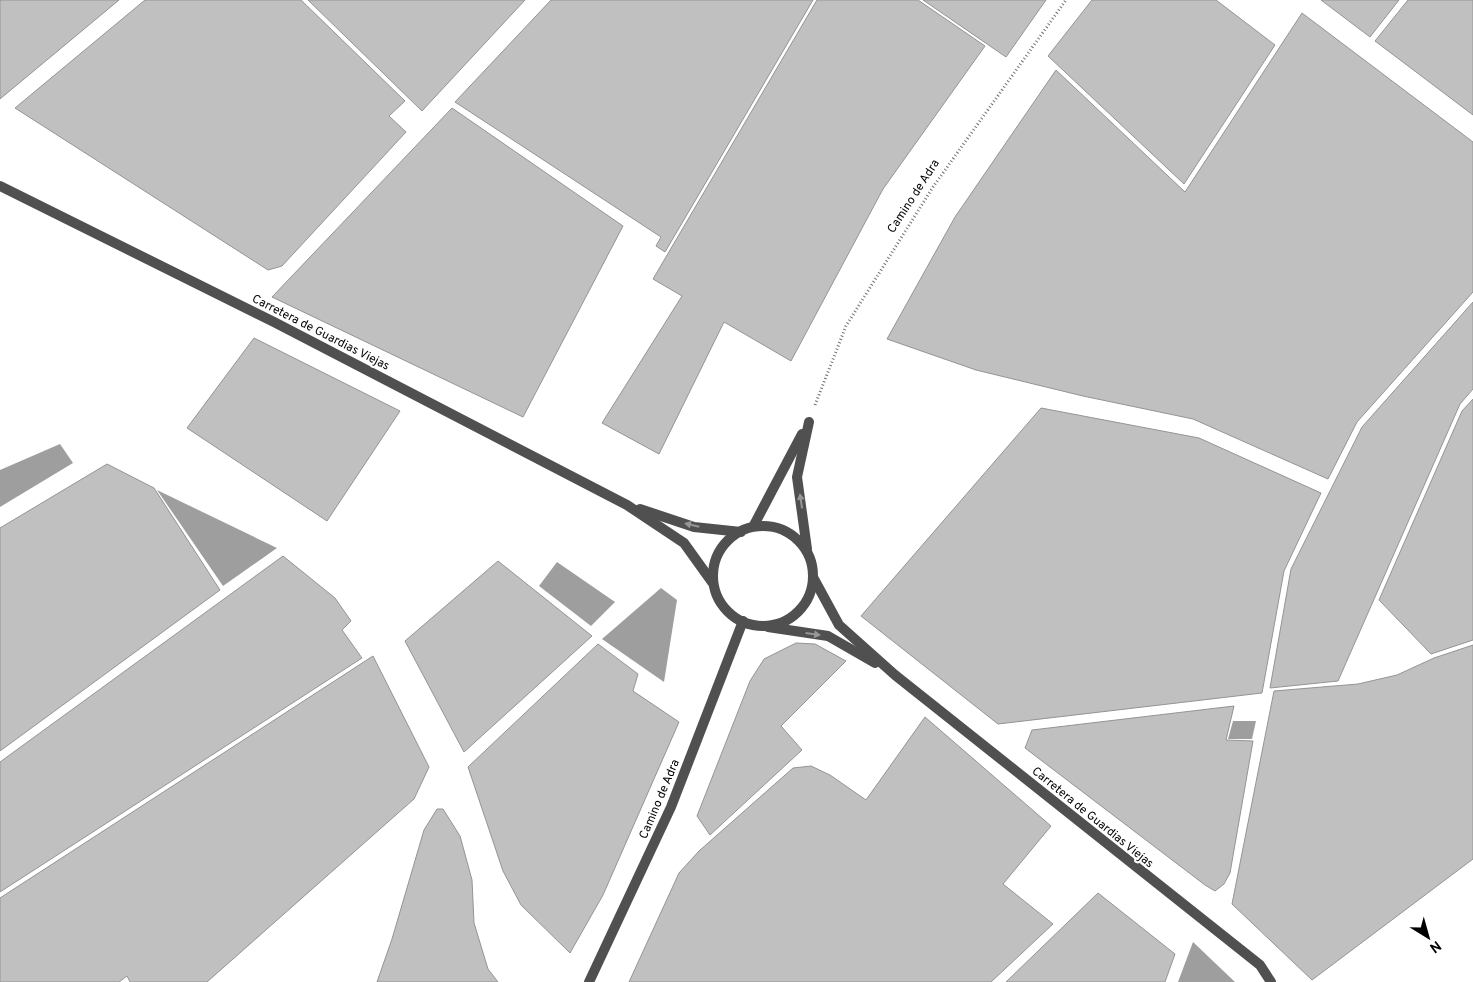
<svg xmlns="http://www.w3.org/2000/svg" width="1473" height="982" font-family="Overpass,sans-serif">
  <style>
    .water { fill: #9e9e9e }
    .building { fill: #c0c0c0; stroke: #949494 }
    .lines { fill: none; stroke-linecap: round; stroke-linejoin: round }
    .path { stroke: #727272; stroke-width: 3; stroke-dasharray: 1 2.5; stroke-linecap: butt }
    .tertiary { stroke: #505050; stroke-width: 10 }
    .oneway { fill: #969696 }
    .labels { text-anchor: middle; stroke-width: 4.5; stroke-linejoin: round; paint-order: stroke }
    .street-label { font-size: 12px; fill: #000; stroke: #fff }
  </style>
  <rect width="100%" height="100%" fill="#fff"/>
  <g class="water">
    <path d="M60,444L73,463L0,507V470Z"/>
    <path d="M157,490L277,548L223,586Z"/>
    <path d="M557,562L615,602L591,626L539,586Z"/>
    <path d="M661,588L677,600L664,682L602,639Z"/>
    <path d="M1233,721H1256L1252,739H1228Z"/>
    <path d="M1193,942L1235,982H1178Z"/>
  </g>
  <g class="building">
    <path d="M0,0H119L0,99Z"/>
    <path d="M145,0H301L405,101L389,116L406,132L282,266L268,270L15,108Z"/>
    <path d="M308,0H525L422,111Z"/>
    <path d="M551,0H813L665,252L656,246L661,237L455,102Z"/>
    <path d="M817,0H918L985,46L883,189L791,361L724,322L659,454L602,423L682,296L653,279Z"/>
    <path d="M923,0H1046L1006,57Z"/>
    <path d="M1092,0H1216L1275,45L1184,184L1048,56Z"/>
    <path d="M1321,0H1399L1370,37Z"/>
    <path d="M1408,0H1473V115L1375,41Z"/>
    <path d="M1302,13L1473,142V292L1357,422L1328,479L1193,419L1083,396L976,370L887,339L955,217L1056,70L1185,192Z"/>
    <path d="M452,108L623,226L523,417L272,297Z"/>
    <path d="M1473,302V389L1460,404L1338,681L1270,688L1291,569L1362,427Z"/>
    <path d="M254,338L400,411L327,521L187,428Z"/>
    <path d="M1473,399V640L1431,654L1379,600L1462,411Z"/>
    <path d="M1041,408L1199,438L1321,493L1284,571L1262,693L998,724L861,616Z"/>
    <path d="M107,464L154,488L220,590L0,751V528Z"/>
    <path d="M283,556L335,598L351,621L342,630L362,658L0,892V762Z"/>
    <path d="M498,561L592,636L464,752L405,641Z"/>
    <path d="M796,643L815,644L846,661L781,726L802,750L710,835L697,816L750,681L764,659Z"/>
    <path d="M598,644L638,674L633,691L679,722L603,895L570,953L521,905L503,871L468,767Z"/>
    <path d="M1473,645V859L1312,980L1232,904L1274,691L1358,684L1397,675L1434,658Z"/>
    <path d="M373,656L429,767L414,799L207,982H130L127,976L119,982H0V898Z"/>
    <path d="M1234,706L1226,740L1253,741L1230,873L1224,884L1215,891L1205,885L1025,748L1032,730Z"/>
    <path d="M925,717L1051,826L1003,884L1053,924L991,982H629L679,873L699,851L793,768L811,766L830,775L866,800Z"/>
    <path d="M437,809H443L460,836L472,880L474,923L488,969L498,982H377L392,939L424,830Z"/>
    <path d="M1098,893L1175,954L1165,982H1006Z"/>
  </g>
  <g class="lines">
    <path class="path" d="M815,405L846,326L933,187L1066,0"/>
    <g class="tertiary">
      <path d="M0,186L274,322L627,505L684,543L712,582"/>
      <path d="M640,509L694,527L741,532"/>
      <path d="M754,525L802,434"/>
      <circle cx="763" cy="576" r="50"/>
      <path d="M807,549L797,477L809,422"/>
      <path d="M814,579L839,625L895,675L1260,965L1271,982"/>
      <path d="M768,627L828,636L875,663"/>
      <path d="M589,982L671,807L743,621"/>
    </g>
  </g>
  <defs><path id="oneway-solid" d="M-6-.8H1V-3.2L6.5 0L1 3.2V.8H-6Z" transform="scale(1.25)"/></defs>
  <g class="oneway">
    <use href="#oneway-solid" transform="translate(801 501) rotate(-98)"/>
    <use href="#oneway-solid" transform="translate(692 525) rotate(-167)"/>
    <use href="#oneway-solid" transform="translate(813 634) rotate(8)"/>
  </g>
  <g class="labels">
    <g class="street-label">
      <text transform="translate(913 196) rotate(-57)" y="4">Camino de Adra</text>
      <text transform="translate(321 332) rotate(27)" y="4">Carretera de Guardias Viejas</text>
      <text transform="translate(659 799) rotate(-67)" y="4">Camino de Adra</text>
      <text transform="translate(1093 817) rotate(39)" y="4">Carretera de Guardias Viejas</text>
    </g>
  </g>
  <g transform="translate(1428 937) rotate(143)" stroke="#ffffff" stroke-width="4" paint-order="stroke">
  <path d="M0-4L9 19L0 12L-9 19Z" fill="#000000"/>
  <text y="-8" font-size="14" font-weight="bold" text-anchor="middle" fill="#000000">N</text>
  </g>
</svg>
